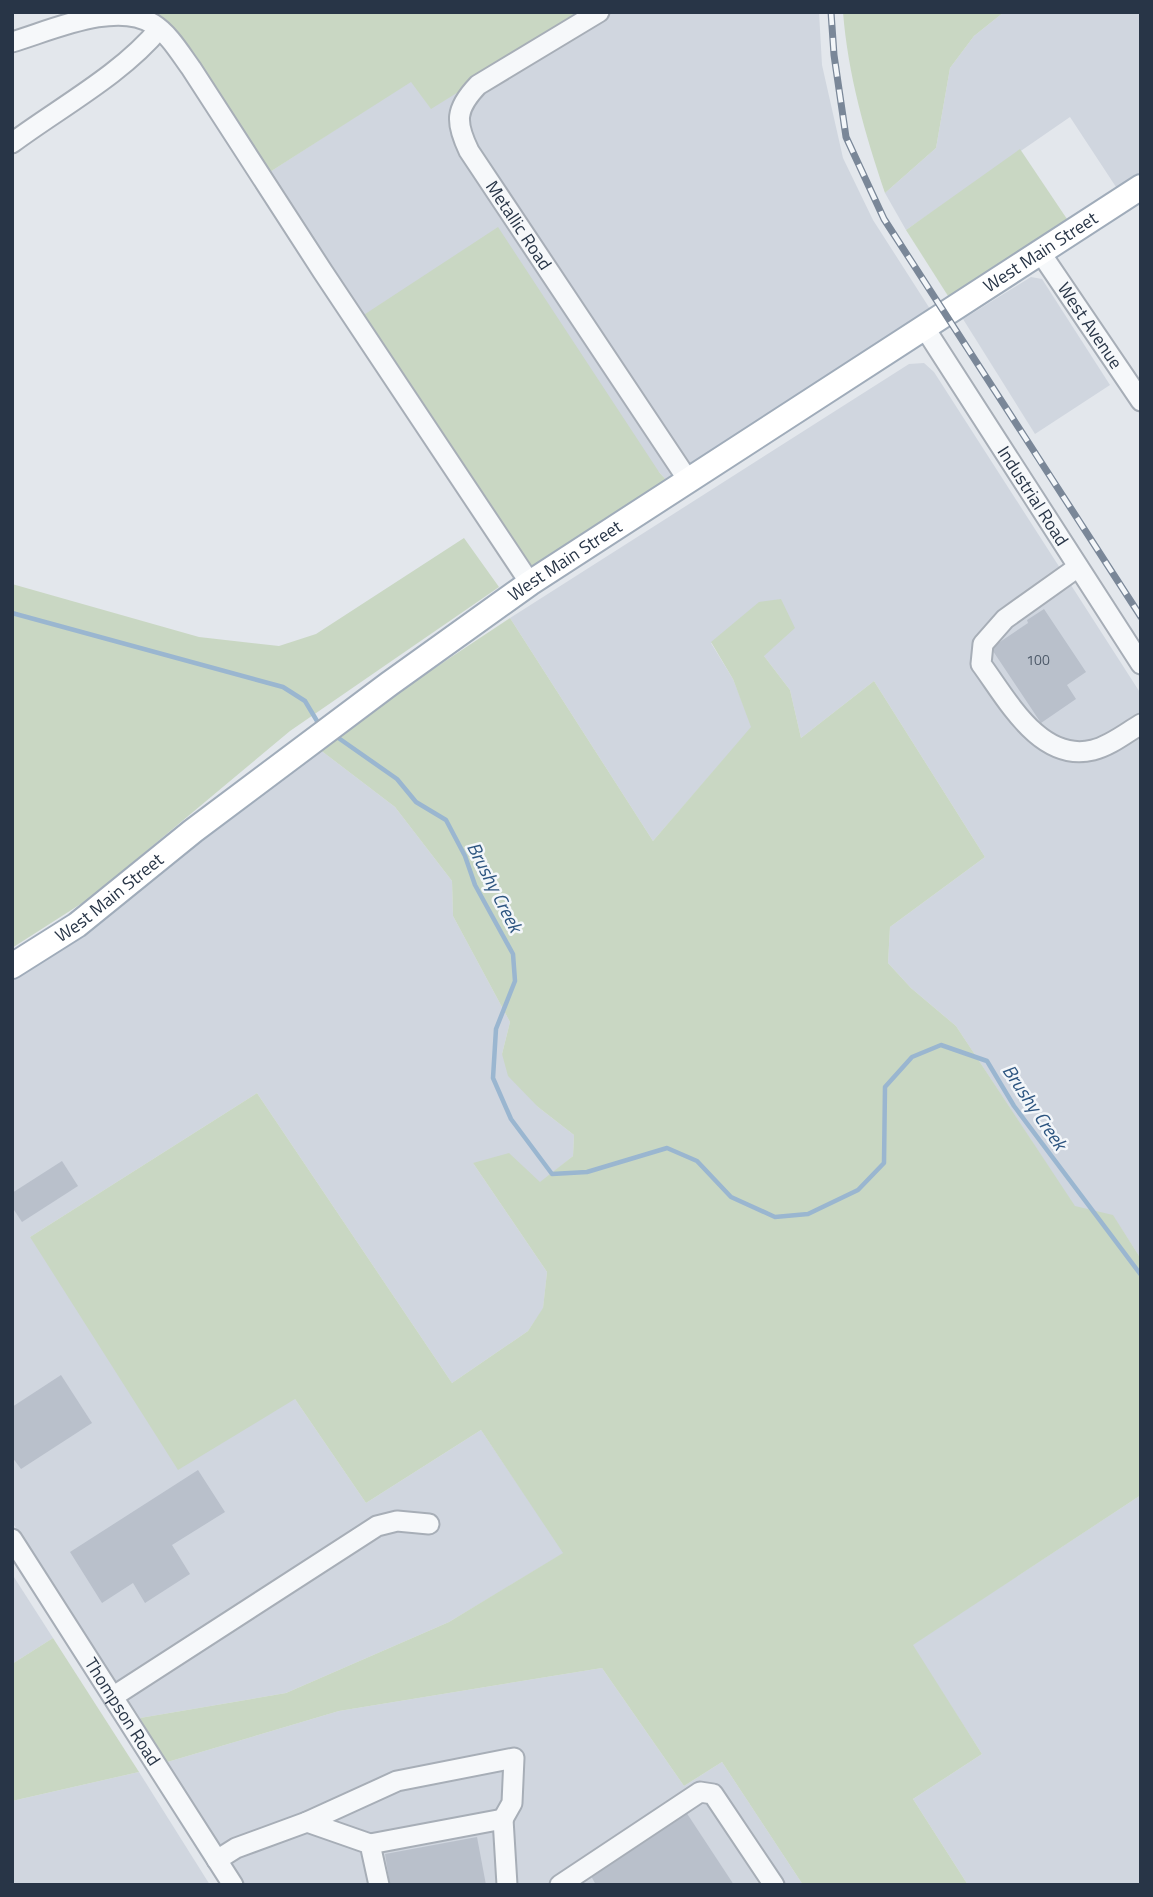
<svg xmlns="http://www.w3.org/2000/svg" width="1153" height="1897" font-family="'Titillium Web',sans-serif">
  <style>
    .built { fill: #d0d6df }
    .green { fill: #c9d7c3 }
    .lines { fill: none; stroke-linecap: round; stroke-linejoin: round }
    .stream { stroke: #9ab6d0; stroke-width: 4.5 }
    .building { fill: #b9c0cb }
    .minor-casing { stroke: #a7aeb7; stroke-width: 23 }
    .major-casing { stroke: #a0acba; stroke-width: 28 }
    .minor { stroke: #f6f8fa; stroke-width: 19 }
    .major { stroke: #fff; stroke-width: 24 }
    .rail-casing { stroke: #7a8798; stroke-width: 7 }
    .rail { stroke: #f3f6f9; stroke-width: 4.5; stroke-dasharray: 13; stroke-linecap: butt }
    .labels { text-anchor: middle; stroke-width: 5; stroke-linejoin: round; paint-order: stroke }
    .number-label { font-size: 14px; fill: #4c5868 }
    .street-label { font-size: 18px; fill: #283547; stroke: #f3f6f9 }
    .water-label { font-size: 19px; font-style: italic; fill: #2d5580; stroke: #f3f6f9 }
  </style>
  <rect width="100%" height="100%" fill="#e3e7ec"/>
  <g class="built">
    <path d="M587,12H819L822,65L843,158L873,220L932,312L667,481L659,472L356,320L262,177L411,81L431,108Z"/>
    <path d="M1004,12H1141V176L1118,190L1070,117L906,230L885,193L936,148L950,68L974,36Z"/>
    <path d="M1031,277L1042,279L1110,385L1035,434L963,319Z"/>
    <path d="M924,363L934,372L1141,694V1259L1113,1216L1075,1207L956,1026L911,988L888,963L890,927L985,857L874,681L801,738L790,690L764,656L711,643L733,679L752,727L653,841L510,618L909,364Z"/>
    <path d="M319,749L395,807L452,881L453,916L510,1022L502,1054L538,1107L574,1135L573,1156L540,1183L473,1163L547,1272L543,1309L528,1331L452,1383L257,1093L30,1237L295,1399L366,1503L481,1430L564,1553L449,1622L286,1693L140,1718L12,1522V979L100,921Z"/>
    <path d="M1141,1495V1885H968L913,1799L982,1754L912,1645Z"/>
    <path d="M12,1574L53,1638L12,1664Z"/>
    <path d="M602,1668L684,1786L722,1762L803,1885H233L164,1763L339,1711Z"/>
    <path d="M139,1772L210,1885H12V1801Z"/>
  </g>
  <g class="green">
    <path d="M150,12H587L431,109L411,82L262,177L157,28Z"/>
    <path d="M843,12H1004L974,36L950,68L936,148L885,193C865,134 848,75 843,12Z"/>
    <path d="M1020,149L1069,222L950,299L906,230Z"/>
    <path d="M498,227L659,472L667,481L535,569L517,567L356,320Z"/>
    <path d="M464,538L499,587L290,731L90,898L12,948V584L199,637L279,646L316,634Z"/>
    <path d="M781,599L795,628L764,656L790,690L801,738L874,681L985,857L890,927L888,963L911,988L956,1026L1075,1206L1113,1215L1141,1259V1495L913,1645L982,1754L913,1799L968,1885H803L722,1762L684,1786L602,1668L339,1711L164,1763L140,1718L286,1693L449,1622L563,1553L481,1430L366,1503L295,1399L178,1470L30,1237L257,1093L452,1383L528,1331L543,1308L547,1272L473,1163L509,1153L540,1182L573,1156L574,1135L538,1107L508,1076L502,1054L510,1022L453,916L452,881L395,807L319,749L364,715L510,618L653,841L751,727L733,679L711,642L759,602Z"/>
    <path d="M53,1638L139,1772L12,1801V1664Z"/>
  </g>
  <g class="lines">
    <g class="stream">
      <path d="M12,613L283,687L305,701L317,721"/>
      <path d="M337,737L397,779L416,802L446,820L465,856L475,885L513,954L515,981L496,1029L493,1078L511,1119L552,1174L587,1172L667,1148L697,1161L731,1197L775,1217L808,1214L858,1190L884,1163L885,1087L912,1057L941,1045L987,1061L1014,1106L1141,1275"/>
    </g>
  </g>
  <g class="building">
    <path d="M1044,609L1086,672L1067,685L1076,699L1041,723L991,648L1028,623L1027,620Z"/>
    <path d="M62,1161L78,1186L22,1222L12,1207V1193Z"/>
    <path d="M61,1375L92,1423L21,1469L12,1457V1407Z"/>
    <path d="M198,1470L225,1512L172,1545L190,1574L145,1603L133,1583L102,1603L70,1552Z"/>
    <path d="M686,1812L734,1885H596L591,1876Z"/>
    <path d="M477,1837L486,1885H390L385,1854Z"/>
  </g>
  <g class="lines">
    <g class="minor-casing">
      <g id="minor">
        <path id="s1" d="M599,12L478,85C455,109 455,122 469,151L688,480"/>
        <path d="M12,42C50,31 116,0 153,24C169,34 180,53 191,68L323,272L530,583"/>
        <path d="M12,143C59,108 122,74 159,29"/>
        <path id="s2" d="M1040,252L1141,401"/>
        <path id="s3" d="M924,327L1141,664"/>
        <path d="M1078,567L1005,619L983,644L981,664C1007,699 1040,763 1093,750C1110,746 1126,733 1141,724"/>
        <path id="s4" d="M12,1539L233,1885"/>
        <path d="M114,1696L377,1526L397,1521L429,1524"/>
        <path d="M307,1822L397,1781L514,1758L512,1803L503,1819"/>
        <path d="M370,1844L503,1819L507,1885"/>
        <path d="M217,1860L236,1848L307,1822L370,1844L379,1885"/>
        <path d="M560,1885L700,1792L713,1794L774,1885"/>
      </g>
    </g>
    <g class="major-casing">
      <g id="major">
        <path id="s5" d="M12,966L77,925L193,831L389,684L530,583L1141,187"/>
      </g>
    </g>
    <use href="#minor" class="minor"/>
    <use href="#major" class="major"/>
    <g class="rail-casing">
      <path id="rail" d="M831,12L834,55L846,137L884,219L1141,617"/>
    </g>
    <use href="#rail" class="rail"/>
  </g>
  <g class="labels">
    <g class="number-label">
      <text x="1038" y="665">100</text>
    </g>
    <g class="street-label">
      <text dy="6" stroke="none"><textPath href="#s1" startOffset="304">Metallic Road</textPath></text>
      <text dy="6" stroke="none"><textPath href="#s5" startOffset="1253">West Main Street</textPath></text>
      <text dy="6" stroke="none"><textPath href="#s2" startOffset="89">West Avenue</textPath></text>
      <text dy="6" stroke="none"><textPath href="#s3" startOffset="201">Industrial Road</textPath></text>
      <text dy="6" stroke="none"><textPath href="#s5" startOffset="686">West Main Street</textPath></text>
      <text dy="6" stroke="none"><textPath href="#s5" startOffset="119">West Main Street</textPath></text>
      <text dy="6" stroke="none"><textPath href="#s4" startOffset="205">Thompson Road</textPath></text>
    </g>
    <g class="water-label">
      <text transform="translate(495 887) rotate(63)" y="7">Brushy Creek</text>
      <text transform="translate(1035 1107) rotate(56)" y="7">Brushy Creek</text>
    </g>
  </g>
  <rect width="1153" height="1897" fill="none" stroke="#283547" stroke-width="28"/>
</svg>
